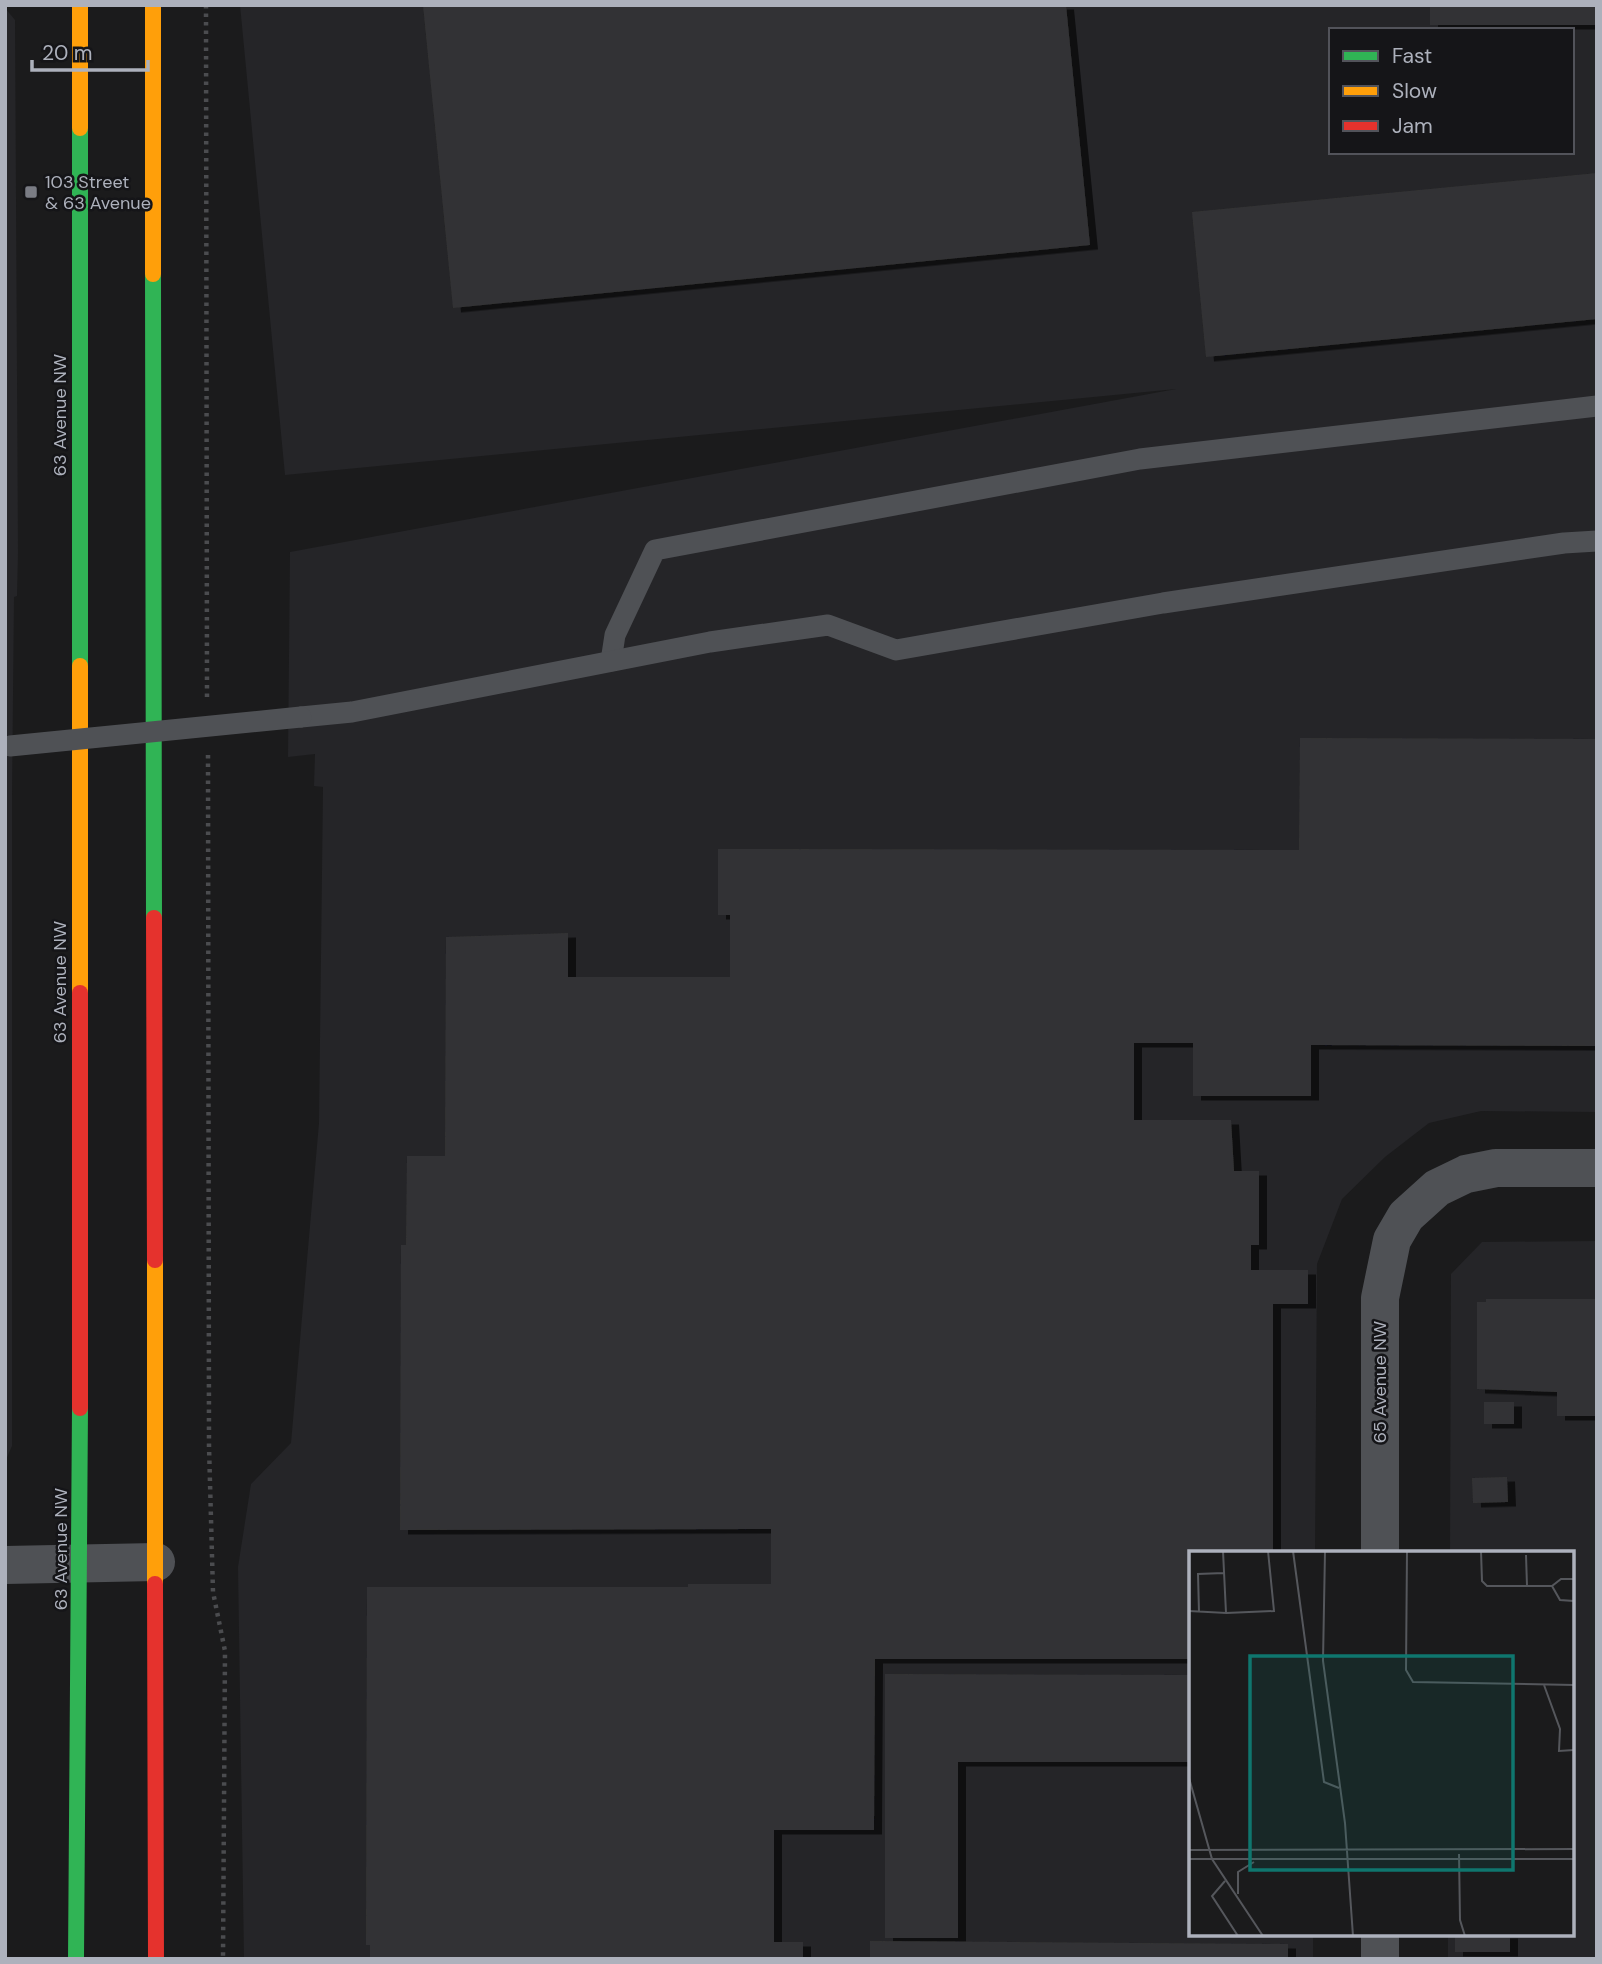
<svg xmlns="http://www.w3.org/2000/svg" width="1602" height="1964" font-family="'DM Sans',sans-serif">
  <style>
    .built { fill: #252528; fill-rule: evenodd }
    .building { fill: #333334; filter: url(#shadow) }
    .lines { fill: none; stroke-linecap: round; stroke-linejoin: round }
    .path { stroke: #4b4c4f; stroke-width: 4.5; stroke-dasharray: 3.5 5; stroke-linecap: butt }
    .lane { stroke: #4f5155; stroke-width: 21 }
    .street { stroke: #4f5155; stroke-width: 38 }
    .fast { stroke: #30b455; stroke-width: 16 }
    .slow { stroke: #ff9f0a; stroke-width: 16 }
    .jam { stroke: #e5322d; stroke-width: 16 }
    .lane-bridge { stroke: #4f5155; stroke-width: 21 }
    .poi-dot { fill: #7a7c84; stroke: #151518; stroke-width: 2.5 }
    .labels { text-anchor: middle; stroke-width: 5; stroke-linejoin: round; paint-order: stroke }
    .poi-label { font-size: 18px; fill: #adb1bc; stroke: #151518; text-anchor: start }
    .street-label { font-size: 18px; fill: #adb1bc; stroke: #151518 }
    .inset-road { fill: none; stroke: #55575c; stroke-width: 2 }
    .view { fill: #0f766e; fill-opacity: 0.15; stroke: #0f766e; stroke-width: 3.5 }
    .inset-edge { fill: none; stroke: #adb1bc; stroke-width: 3.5 }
  </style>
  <defs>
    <filter id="shadow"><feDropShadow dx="8" dy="4.5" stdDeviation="0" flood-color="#0009"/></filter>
  </defs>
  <rect width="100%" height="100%" fill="#1b1b1c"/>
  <g class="built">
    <path d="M240,5H1597V1112L1481,1111L1429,1123L1385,1157L1342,1199L1317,1264L1315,1553H1191V1934H1313V1959H244L238,1567L251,1484L291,1443L319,1123L323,787L314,786L315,754L288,757L290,552L1176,389L285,475ZM1331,30H1572V152H1331Z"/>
    <path d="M5,8L15,20L18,553L17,596L14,597L12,796V1446L5,1462Z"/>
    <path d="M1597,1241V1959H1448V1934H1572V1553H1450L1451,1274L1482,1242Z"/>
  </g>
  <g class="building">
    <path d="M423,5H1066L1090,245L453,308Z"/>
    <rect x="1430" y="5" width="167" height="20"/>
    <path d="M1597,173V319L1206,357L1192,212Z"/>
    <path d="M1300,738L1597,739V1046L1311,1045V1096H1193V1043H1134V1120H1231L1234,1171H1259V1245H1251V1270H1308V1304H1273V1553H1191V1659H875L874,1830H774V1942H803V1959H370V1945H366L367,1587H688V1584H771V1529L400,1530L401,1245H406L407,1156H445L446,937L568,933V977H730V915H718V849L1299,850Z"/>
    <path d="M1486,1299H1597V1416H1557V1392L1477,1389V1302H1486Z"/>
    <rect x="1484" y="1402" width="30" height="22"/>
    <path d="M1507,1477L1508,1502L1473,1503L1472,1478Z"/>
    <path d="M885,1674L1191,1675V1762H958V1938H885Z"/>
    <rect x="1455" y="1934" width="55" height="18"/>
    <path d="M870,1941L1288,1944V1959H870Z"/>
  </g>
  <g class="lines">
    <g class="path">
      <path d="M206,5L207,697"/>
      <path d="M208,755L209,1446L213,1592L225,1651L223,1959"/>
    </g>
    <g class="lane">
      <path d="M611,661L615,635L655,550L1140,459L1597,406"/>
      <path d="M301,717L352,712L710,642L828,625L896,650L1163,603L1564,543L1597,541"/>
    </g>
    <g class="street">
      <path d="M1380,1553V1298L1392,1240L1406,1216L1437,1188L1466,1174L1496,1168H1597"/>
      <path d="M5,1565L156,1562"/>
      <path d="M1380,1934V1959"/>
    </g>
    <g class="fast">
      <path d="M80,128V666"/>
      <path d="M153,274L154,918"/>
      <path d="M76,1959L80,1408"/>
    </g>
    <g class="slow">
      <path d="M80,5V128"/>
      <path d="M153,5V274"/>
      <path d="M80,666V993"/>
      <path d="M155,1260V1584"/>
    </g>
    <g class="jam">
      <path d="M154,918L155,1260"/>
      <path d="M80,993V1408"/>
      <path d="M155,1584L156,1959"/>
    </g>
    <path class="lane-bridge" d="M10,746L301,717"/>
  </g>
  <rect class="poi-dot" x="24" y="185" width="14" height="14" rx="3.5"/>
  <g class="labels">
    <g class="poi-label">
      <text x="45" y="188">103 Street<tspan x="45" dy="21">&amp; 63 Avenue</tspan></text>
    </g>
    <g class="street-label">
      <text transform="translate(60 415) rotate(-90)" y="6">63 Avenue NW</text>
      <text transform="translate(60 982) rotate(-90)" y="6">63 Avenue NW</text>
      <text transform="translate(1380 1382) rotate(-90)" y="6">65 Avenue NW</text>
      <text transform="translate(61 1549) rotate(-90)" y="6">63 Avenue NW</text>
    </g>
  </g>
  <g transform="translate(1189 1551)">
    <rect width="385" height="385" fill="#1b1b1c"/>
    <path class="inset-road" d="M104,0L135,231L150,237M136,0L134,110L156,272L164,385M218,0L217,119L224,131L385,134M292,0L293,30L298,35H363L372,28H385M337,4L338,35M363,35L371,49L385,50M0,60L37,62L34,0M10,61L9,23L35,22M37,62L85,60L79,0M355,134L371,178L370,200L385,199M0,227L23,308L74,385M0,299L385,298M270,303L271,369L276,385M0,308H385M36,330L23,345L49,385M49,343V321L65,311"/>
    <path class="view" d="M61,105H324V319H61Z"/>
    <rect width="385" height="385" class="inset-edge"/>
  </g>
  <rect width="1602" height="1964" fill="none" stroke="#adb1bc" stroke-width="14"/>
  <rect x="1329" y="28" width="245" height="126" fill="#151518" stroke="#52535a" stroke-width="2"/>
  <rect x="1343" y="51" width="35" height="10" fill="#30b455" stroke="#52535a" stroke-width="2"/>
  <text x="1392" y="63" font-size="21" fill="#adb1bc">Fast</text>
  <rect x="1343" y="86" width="35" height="10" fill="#ff9f0a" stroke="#52535a" stroke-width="2"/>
  <text x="1392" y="98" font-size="21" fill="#adb1bc">Slow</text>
  <rect x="1343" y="121" width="35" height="10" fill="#e5322d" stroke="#52535a" stroke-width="2"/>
  <text x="1392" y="133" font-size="21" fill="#adb1bc">Jam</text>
  <path d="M32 60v10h116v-10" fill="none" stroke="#adb1bc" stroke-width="3.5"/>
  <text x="42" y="60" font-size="21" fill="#adb1bc" stroke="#151518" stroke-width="5" paint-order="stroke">20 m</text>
</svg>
